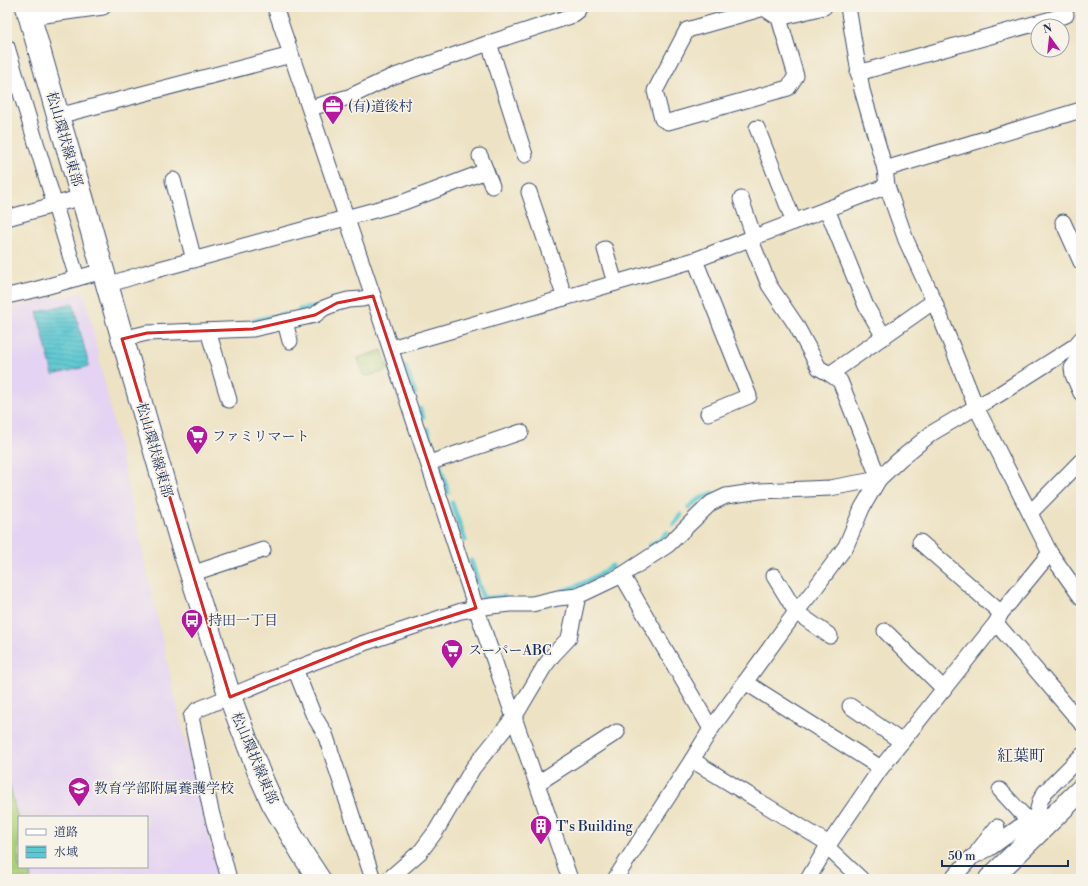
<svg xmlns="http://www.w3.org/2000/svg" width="1088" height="886" font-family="'Libre Bodoni','Noto Serif JP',serif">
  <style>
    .built { fill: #e4d3f2; fill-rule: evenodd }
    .park { fill: url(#park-tufts); stroke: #647f6b }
    .pitch { fill: #accf78; stroke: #647f6b }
    .water { fill: url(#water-rules); stroke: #3c7c98 }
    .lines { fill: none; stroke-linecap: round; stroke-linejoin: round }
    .stream { stroke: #5cc8d2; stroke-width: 5 }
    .street-casing { stroke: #3a4a6d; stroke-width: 17 }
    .secondary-casing { stroke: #3a4a6d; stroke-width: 24 }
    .highway-casing { stroke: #3a4a6d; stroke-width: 24 }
    .street { stroke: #fff; stroke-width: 15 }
    .secondary { stroke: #fff; stroke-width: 22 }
    .highway { stroke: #fff; stroke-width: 22 }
    .marked { fill: none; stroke: #d62828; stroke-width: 3; stroke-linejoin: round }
    .labels { text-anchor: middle; stroke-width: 3.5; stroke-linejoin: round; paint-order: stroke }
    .poi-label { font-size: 14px; fill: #1b2f5e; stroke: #f7f3e8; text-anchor: start }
    .street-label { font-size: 14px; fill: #1b2f5e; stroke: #f7f3e8 }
    .quarter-label { font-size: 16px; fill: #1b2f5e; stroke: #f7f3e8 }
  </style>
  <defs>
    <pattern id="park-tufts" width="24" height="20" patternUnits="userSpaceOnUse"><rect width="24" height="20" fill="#accf78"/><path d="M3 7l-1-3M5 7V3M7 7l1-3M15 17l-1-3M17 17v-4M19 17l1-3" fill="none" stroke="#93b26a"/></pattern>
    <pattern id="water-rules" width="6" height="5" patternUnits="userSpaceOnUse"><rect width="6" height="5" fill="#5cc8d2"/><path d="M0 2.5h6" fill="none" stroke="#4ba3ae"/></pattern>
  </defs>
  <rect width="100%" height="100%" fill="#f7f3e8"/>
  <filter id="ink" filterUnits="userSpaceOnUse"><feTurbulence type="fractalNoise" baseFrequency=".025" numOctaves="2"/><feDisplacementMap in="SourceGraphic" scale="8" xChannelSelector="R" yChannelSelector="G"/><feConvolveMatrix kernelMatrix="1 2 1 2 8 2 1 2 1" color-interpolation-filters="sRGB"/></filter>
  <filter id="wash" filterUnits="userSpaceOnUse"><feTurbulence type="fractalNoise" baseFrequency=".012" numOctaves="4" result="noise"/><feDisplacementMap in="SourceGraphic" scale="16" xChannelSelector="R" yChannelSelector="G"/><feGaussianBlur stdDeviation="0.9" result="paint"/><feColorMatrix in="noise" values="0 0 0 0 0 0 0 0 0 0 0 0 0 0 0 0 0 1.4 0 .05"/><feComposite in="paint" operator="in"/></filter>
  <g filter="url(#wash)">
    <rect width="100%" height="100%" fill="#ede2c3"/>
    <path class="built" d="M84,291L180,719L219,879H7V309ZM19,817H147V867H19Z"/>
    <path class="park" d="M382,350L389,370L368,376L363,374L358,358Z"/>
    <path class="pitch" d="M7,778H8L19,825V867H28L31,879H7Z"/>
    <path class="water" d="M73,303L89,366L53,375L37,312Z"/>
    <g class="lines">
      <g class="stream">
        <path d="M299,310L313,307"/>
        <path d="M253,321L284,314"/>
        <path d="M405,366L415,393"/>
        <path d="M420,409L423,417"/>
        <path d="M427,429L434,451"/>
        <path d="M440,466L448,492"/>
        <path d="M452,503L465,540"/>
        <path d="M689,507L698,500L713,493"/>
        <path d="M674,524L681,515"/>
        <path d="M650,546L660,540L667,533"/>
        <path d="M471,561L483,598L504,597"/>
        <path d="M563,591C581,586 597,577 612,566"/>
      </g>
    </g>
  </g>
  <g filter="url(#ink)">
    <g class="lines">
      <g class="street-casing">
        <g id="street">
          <path d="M275,7L373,296L476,608L570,879"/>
          <path d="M848,7L862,90L885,169L887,186L906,240L934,301L976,407L1050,553L1081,597"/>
          <path d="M30,17L103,7"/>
          <path d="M779,18L796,76L788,88L668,122L662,119L655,91L687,30L764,8L779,18L824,7"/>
          <path d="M489,43L525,155"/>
          <path d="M7,47L77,278"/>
          <path d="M858,73L1066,15"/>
          <path d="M310,108L349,97L389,78L489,43L574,15L579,11V7"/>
          <path d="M58,116L291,55"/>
          <path d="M757,128L794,222"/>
          <path d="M480,156L492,186"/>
          <path d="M885,169L1081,110"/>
          <path d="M173,180L194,260"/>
          <path d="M529,192L565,298"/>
          <path d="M741,199L754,237"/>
          <path d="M827,209L866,306L884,337"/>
          <path d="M7,218L82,197"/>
          <path d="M1063,222L1081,262"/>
          <path d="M750,238L769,285L796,325L819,368L830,374L840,381L879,479"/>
          <path d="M605,249L615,283"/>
          <path d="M695,260L749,396L708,413"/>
          <path d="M107,285L145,273L404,202L486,171"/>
          <path d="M7,296L34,290L103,271"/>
          <path d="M285,322L290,341"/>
          <path d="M208,331L229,400"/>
          <path d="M122,339L147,333L253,329L315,315L324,308L337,303L348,300L362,299L373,296"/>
          <path d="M1075,346L1079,352L1078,360L1072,368L1073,375L1081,393"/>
          <path d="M391,348L695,260L887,186"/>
          <path d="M830,374L934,301"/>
          <path d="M429,463L521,432"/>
          <path d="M1030,513L1081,461"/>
          <path d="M920,542L1001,613"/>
          <path d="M191,574L263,550"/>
          <path d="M622,575L711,729"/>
          <path d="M774,576L796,612L830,636"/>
          <path d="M996,623L1081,723"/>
          <path d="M885,631L944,689"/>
          <path d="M295,669L313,714L325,734L373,879"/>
          <path d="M745,682L881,768"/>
          <path d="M850,706L902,742"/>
          <path d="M692,760L829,844"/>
          <path d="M538,783L617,732"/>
          <path d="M1000,790L1036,829"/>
          <path d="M827,847L861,879"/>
          <path d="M978,851L997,827"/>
          <path d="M229,879L211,811L191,717L197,710L295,669L364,643L461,611L491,606L511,604H532L558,598L578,596L622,575L668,545L711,503L726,496L760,491L830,488L879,479"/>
          <path d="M389,879L421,851L436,831L473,768L515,716L544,667L553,655L569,638L578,596"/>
          <path d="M615,879L692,760L711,729L796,612L813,591L846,546L862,508L879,479L899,460L932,433L976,407L998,395L1075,346L1081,339"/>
          <path d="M808,879L827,847L881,768L996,623L1001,613L1050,553"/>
          <path d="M952,879L972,857L990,848L1022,825L1031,823L1037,813L1040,801L1045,792L1081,756"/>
        </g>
      </g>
      <g class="secondary-casing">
        <path id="secondary" d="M27,7L58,116L82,197L180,539L230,697L259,773L273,804L302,853L319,879"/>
      </g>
      <g class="highway-casing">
        <path id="highway" d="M990,879L1081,790"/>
      </g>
      <use href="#street" class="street"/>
      <use href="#secondary" class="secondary"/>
      <use href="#highway" class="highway"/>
    </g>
  </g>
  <path class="marked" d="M373,296L476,608L364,643L230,697L122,339L147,333L253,329L315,315L337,303Z"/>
  <defs>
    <g id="office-pin" transform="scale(1.15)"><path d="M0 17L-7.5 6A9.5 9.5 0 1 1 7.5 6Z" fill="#b5179e" stroke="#f7f3e8"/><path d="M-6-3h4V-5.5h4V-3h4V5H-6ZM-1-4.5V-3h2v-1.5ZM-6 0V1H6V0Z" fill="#fff"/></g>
    <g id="supermarket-pin" transform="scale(1.15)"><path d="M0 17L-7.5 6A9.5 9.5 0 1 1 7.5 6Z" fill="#b5179e" stroke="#f7f3e8"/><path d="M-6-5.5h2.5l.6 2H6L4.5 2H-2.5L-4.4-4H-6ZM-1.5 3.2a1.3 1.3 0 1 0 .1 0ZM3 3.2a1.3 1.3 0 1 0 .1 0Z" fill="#fff"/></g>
    <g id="bus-pin" transform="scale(1.15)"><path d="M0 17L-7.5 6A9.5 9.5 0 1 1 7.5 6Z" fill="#b5179e" stroke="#f7f3e8"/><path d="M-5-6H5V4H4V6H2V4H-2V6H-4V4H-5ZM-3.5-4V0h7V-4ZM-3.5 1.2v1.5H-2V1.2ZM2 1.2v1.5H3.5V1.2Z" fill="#fff"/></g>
    <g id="school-pin" transform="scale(1.15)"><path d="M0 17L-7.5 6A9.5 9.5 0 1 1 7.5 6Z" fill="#b5179e" stroke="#f7f3e8"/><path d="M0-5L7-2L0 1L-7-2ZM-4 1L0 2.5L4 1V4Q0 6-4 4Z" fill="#fff"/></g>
    <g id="building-pin" transform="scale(1.15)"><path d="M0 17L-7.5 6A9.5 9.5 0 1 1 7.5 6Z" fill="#b5179e" stroke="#f7f3e8"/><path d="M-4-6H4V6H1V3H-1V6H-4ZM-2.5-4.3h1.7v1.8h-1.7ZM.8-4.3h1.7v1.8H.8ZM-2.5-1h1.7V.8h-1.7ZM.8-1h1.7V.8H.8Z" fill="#fff"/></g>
  </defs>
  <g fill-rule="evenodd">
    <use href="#office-pin" x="333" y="106"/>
    <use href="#supermarket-pin" x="197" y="436"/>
    <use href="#bus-pin" x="192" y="620"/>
    <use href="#supermarket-pin" x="452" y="650"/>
    <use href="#school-pin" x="79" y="788"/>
    <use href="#building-pin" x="541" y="826"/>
  </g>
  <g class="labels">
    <g class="poi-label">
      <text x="348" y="111">(有)道後村</text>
      <text x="212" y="441">ファミリマート</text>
      <text x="208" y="625">持田一丁目</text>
      <text x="468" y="655">スーパーABC</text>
      <text x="94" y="793">教育学部附属養護学校</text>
      <text x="556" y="831">T's Building</text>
    </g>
    <g class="street-label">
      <text transform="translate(65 139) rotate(74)" y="5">松山環状線東部</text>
      <text transform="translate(155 450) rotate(74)" y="5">松山環状線東部</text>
      <text transform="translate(255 758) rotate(67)" y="5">松山環状線東部</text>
    </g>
    <g class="quarter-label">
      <text x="1021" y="761">紅葉町</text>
    </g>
  </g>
  <rect width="1088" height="886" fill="none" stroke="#f7f3e8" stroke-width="24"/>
  <rect x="18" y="816" width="130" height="52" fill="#f7f3e8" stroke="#9fa5b1"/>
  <rect x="26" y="829" width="20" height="6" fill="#ffffff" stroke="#9fa5b1"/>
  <text x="54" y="836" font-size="12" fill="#1b2f5e">道路</text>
  <rect x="26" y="846" width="20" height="12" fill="url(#water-rules)" stroke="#9fa5b1"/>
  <text x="54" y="856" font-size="12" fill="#1b2f5e">水域</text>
  <g transform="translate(1050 38) rotate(345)"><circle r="19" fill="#f7f3e8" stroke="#9fa5b1"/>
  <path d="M0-3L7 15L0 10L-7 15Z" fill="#b5179e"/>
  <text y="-6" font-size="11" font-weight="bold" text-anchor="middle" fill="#1b2f5e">N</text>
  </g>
  <path d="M942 860v6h126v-6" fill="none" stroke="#1b2f5e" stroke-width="2"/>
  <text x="948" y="860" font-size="12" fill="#1b2f5e" stroke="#f7f3e8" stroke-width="3" paint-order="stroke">50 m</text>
</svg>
